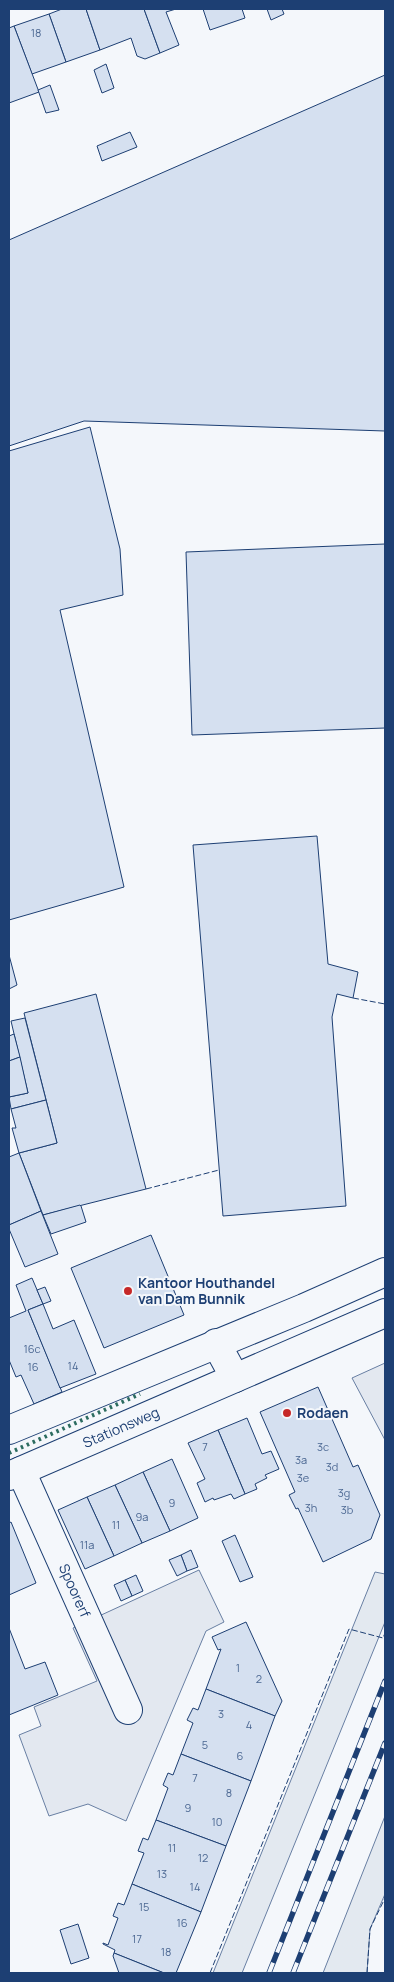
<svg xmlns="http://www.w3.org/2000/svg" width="394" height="1982" font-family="Manrope,sans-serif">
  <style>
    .green { fill: #e3e9f0; stroke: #687fa3 }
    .parking { fill: #e3e8f0; stroke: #687fa3 }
    .building { fill: #d5e0f0; stroke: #1d3f73 }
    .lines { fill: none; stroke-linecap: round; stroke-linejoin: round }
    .street-casing { stroke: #1d3f73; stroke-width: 30 }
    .secondary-casing { stroke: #1d3f73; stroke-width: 30 }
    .street { stroke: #f4f7fb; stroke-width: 28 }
    .secondary { stroke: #f4f7fb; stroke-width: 28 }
    .rail-casing { stroke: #1d3f73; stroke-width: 5.5 }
    .rail { stroke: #f4f7fb; stroke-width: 4; stroke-dasharray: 11; stroke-linecap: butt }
    .hedge { stroke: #2c6c60; stroke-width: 4; stroke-dasharray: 2.5 4; stroke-linecap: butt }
    .fence { stroke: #1d3f73; stroke-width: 1; stroke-dasharray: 6 2.5; stroke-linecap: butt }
    .poi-dot { fill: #c62828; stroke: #f4f7fb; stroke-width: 2 }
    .labels { text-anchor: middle; stroke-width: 4; stroke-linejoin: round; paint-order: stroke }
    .number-label { font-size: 11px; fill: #4b6792 }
    .poi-label { font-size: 14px; font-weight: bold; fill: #1d3f73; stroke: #f4f7fb; text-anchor: start }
    .street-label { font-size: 14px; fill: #1d3f73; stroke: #f4f7fb }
  </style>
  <rect width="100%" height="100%" fill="#f4f7fb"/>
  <g class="green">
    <path d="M375,1572L385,1574V1622L242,1973H213Z"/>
    <path d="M385,1816V1894L370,1929L367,1973H323Z"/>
  </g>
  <g class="parking">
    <path d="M385,1363V1440L352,1378Z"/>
    <path d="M199,1570L224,1622L206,1631L126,1821L88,1804L49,1816L19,1735L41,1726L34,1707L97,1681L73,1628Z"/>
  </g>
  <g class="building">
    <path d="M62,9H86L100,50L66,62L49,14Z"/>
    <path d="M86,9H144L160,53L145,59L137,56L131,38L100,50Z"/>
    <path d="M144,9H176L166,12L179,45L160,53Z"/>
    <path d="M203,9H242L245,18L210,30Z"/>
    <path d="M267,9H282L284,14L271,20Z"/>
    <path d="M49,14L66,62L32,74L14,26Z"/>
    <path d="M14,26L39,92L9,103V28Z"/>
    <path d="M106,64L114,88L102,93L94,70Z"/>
    <path d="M385,75V431L84,421L9,446V240Z"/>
    <path d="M50,85L59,110L46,113L38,90Z"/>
    <path d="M130,132L137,147L102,161L97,146Z"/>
    <path d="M90,427L120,549L123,595L60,610L124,887L9,920V451Z"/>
    <path d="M385,544V728L192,735L186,552Z"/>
    <path d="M317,836L328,964L358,972L353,998L337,994L332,1017L346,1206L223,1216L193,845Z"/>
    <path d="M9,955L17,985L9,989Z"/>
    <path d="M96,994L146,1189L43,1215L19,1153L57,1143L24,1013Z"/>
    <path d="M25,1018L46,1100L11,1109L9,1097L28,1093L11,1021Z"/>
    <path d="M14,1034L20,1057L9,1061V1036Z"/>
    <path d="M20,1057L28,1093L9,1097V1061Z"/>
    <path d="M46,1100L57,1143L19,1153L12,1128H16L11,1109Z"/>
    <path d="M19,1153L41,1211L9,1225V1157Z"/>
    <path d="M80,1205L81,1206L86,1222L51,1234L43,1215Z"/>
    <path d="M41,1211L58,1254L25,1267L9,1229V1225Z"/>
    <path d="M151,1235L184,1315L104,1348L71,1268Z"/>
    <path d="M32,1278L43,1304L28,1310L62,1392L34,1404L21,1375L16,1377L9,1360V1318L26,1311L16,1285Z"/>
    <path d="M45,1287L51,1301L43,1304L37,1290Z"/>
    <path d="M43,1304L53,1329L74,1320L96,1374L60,1388L28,1310Z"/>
    <path d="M318,1387L353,1467L358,1465L380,1515L371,1539L323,1562L298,1508L296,1509L289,1495L295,1492L260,1412Z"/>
    <path d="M247,1418L262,1454L271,1451L279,1469L265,1475L267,1478L255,1484L257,1489L245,1494L218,1430Z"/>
    <path d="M218,1430L245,1494L234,1499L231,1494L214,1500L213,1498L205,1502L197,1483L205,1479L188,1443Z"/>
    <path d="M172,1459L198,1518L170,1531L143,1472Z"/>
    <path d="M143,1472L170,1531L142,1543L115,1485Z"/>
    <path d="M115,1485L142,1543L114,1556L87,1497Z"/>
    <path d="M87,1497L114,1556L85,1569L58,1510Z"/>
    <path d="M11,1522L36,1583L9,1595V1523Z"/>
    <path d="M235,1535L253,1577L240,1582L222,1541Z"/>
    <path d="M191,1550L198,1567L187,1571L181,1555Z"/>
    <path d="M181,1555L187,1571L177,1576L169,1560Z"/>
    <path d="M136,1575L143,1591L132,1596L125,1580Z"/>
    <path d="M125,1580L132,1596L121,1601L114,1585Z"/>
    <path d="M246,1622L282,1701L275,1716L206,1689L221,1649L218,1650L212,1637Z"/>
    <path d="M9,1628L25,1669L45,1662L58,1695L9,1715Z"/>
    <path d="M206,1689L275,1716L251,1781L181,1754L193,1723L187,1720L193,1708L198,1710Z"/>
    <path d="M181,1754L251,1781L226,1846L156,1820L168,1788L163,1785L168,1773L173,1775Z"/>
    <path d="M156,1820L226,1846L201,1912L132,1884L144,1853L138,1851L143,1838L148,1840Z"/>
    <path d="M132,1884L201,1912L176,1973H164L114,1953L115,1950L103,1944V1943L108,1945L118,1918L113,1916L118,1903L124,1905Z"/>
    <path d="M78,1924L89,1958L71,1964L60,1930Z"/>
    <path d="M114,1953L164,1973H119L113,1956Z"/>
  </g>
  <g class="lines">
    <g class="street-casing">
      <g id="street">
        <path d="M216,1343L235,1378"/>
        <path d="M9,1430L304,1308L385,1272"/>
        <path id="s1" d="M21,1471L128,1710"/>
      </g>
    </g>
    <g class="secondary-casing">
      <g id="secondary">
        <path id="s2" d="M9,1476L385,1313"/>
      </g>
    </g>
    <use href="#street" class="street"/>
    <use href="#secondary" class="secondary"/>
    <g class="rail-casing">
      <g id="rail">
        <path d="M269,1973L385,1681"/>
        <path d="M293,1973L385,1743"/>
      </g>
    </g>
    <use href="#rail" class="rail"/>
    <path class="hedge" d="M9,1453L140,1394"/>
    <g class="fence">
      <path d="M353,998L385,1004"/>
      <path d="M146,1189L219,1170"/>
      <path d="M210,1973L349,1629L383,1638L385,1633"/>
      <path d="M367,1973L370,1929L385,1898"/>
    </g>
  </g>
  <g class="poi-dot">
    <circle cx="128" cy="1291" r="5"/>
    <circle cx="287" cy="1413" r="5"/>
  </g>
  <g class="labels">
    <g class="number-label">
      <text x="36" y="37">18</text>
      <text x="32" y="1353">16c</text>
      <text x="73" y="1370">14</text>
      <text x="33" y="1371">16</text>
      <text x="205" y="1451">7</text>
      <text x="323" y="1451">3c</text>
      <text x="301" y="1464">3a</text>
      <text x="332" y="1471">3d</text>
      <text x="303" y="1482">3e</text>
      <text x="344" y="1497">3g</text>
      <text x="172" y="1507">9</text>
      <text x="311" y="1512">3h</text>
      <text x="347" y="1514">3b</text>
      <text x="142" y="1521">9a</text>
      <text x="116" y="1529">11</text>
      <text x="87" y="1549">11a</text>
      <text x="238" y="1672">1</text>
      <text x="259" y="1683">2</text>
      <text x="221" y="1718">3</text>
      <text x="249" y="1729">4</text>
      <text x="205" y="1749">5</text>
      <text x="240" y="1760">6</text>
      <text x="195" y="1782">7</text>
      <text x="229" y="1797">8</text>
      <text x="188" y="1812">9</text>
      <text x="217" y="1826">10</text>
      <text x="172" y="1852">11</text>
      <text x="203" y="1862">12</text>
      <text x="162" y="1878">13</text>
      <text x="195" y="1891">14</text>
      <text x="144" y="1911">15</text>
      <text x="182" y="1927">16</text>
      <text x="137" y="1943">17</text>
      <text x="166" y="1956">18</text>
    </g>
    <g class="poi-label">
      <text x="138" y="1288">Kantoor Houthandel<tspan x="138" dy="16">van Dam Bunnik</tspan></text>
      <text x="297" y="1418">Rodaen</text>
    </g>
    <g class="street-label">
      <text dy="5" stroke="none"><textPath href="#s2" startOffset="122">Stationsweg</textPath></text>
      <text dy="5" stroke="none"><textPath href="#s1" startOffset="131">Spoorerf</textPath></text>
    </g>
  </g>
  <rect width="394" height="1982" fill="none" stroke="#1d3f73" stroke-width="20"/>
</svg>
